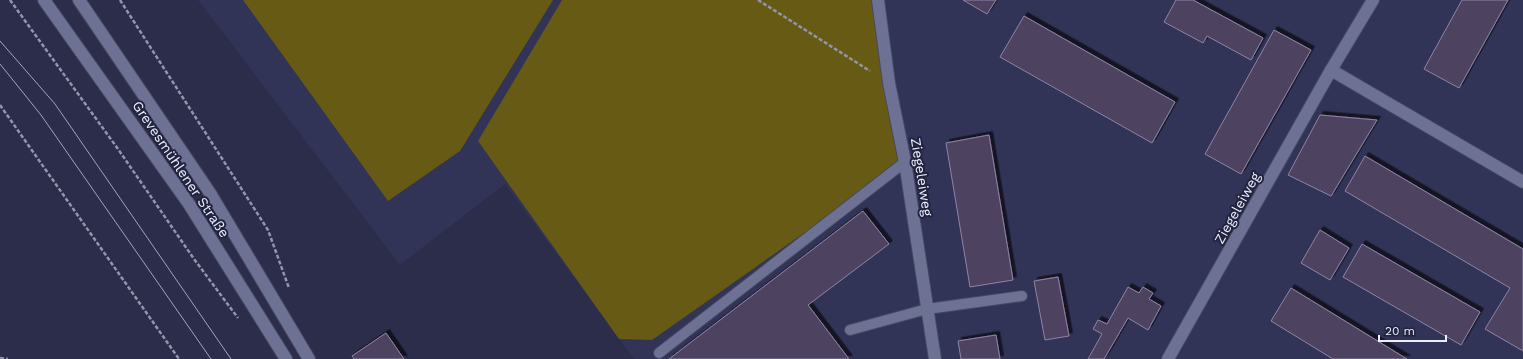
<svg xmlns="http://www.w3.org/2000/svg" width="1523" height="359" font-family="'Work Sans',sans-serif">
  <style>
    .built { fill: #313357 }
    .green { fill: #665a15 }
    .building { fill: #4d4261; stroke: #8f84a6; filter: url(#shadow) }
    .lines { fill: none; stroke-linecap: round; stroke-linejoin: round }
    .service-casing { stroke: #484962; stroke-width: 12 }
    .minor-casing { stroke: #484962; stroke-width: 14 }
    .tertiary-casing { stroke: #484962; stroke-width: 14 }
    .path { stroke: #9395ab; stroke-width: 2.5; stroke-dasharray: 4 2; stroke-linecap: butt }
    .service { stroke: #6d7193; stroke-width: 10 }
    .minor { stroke: #6d7193; stroke-width: 12 }
    .tertiary { stroke: #6d7193; stroke-width: 12 }
    .tram { stroke: #a3a5ba; stroke-width: 1 }
    .labels { text-anchor: middle; stroke-width: 4; stroke-linejoin: round; paint-order: stroke }
    .street-label { font-size: 14px; fill: #edefff; stroke: #21233f }
  </style>
  <defs>
    <filter id="shadow"><feDropShadow dx="3.5" dy="-3.5" stdDeviation="0" flood-color="#0009"/></filter>
  </defs>
  <rect width="100%" height="100%" fill="#2b2d4a"/>
  <path class="built" d="M198,0H1523V359H634L505,184L400,265Z"/>
  <g class="green">
    <path d="M243,0H553L460,151L388,201Z"/>
    <path d="M562,0H878L905,162L652,340L619,339L478,141Z"/>
  </g>
  <g class="building">
    <path d="M963,0H996L987,14Z"/>
    <path d="M1176,0H1193L1263,38L1251,60L1207,36L1203,43L1164,22Z"/>
    <path d="M1462,0H1508L1459,88L1424,69Z"/>
    <path d="M1024,16L1175,102L1152,143L1000,57Z"/>
    <path d="M1274,30L1311,50L1241,174L1205,154Z"/>
    <path d="M1320,115L1377,120L1331,196L1288,175Z"/>
    <path d="M989,135L1013,280L970,287L946,143Z"/>
    <path d="M1365,156L1523,249V351L1485,329L1510,288L1345,191Z"/>
    <path d="M863,211L889,244L808,305L849,359H669Z"/>
    <path d="M1320,230L1349,248L1330,280L1301,263Z"/>
    <path d="M1362,244L1480,312L1461,345L1343,277Z"/>
    <path d="M1058,277L1069,336L1045,340L1034,281Z"/>
    <path d="M1128,287L1139,293L1143,287L1153,293L1149,299L1161,306L1148,330L1128,318L1104,359H1088L1102,334L1093,329L1098,320L1107,324Z"/>
    <path d="M1291,288L1407,359H1333L1271,321Z"/>
    <path d="M386,333L404,359H354L352,356Z"/>
    <path d="M996,335L1000,359H961L958,341Z"/>
  </g>
  <g class="lines">
    <g class="service-casing">
      <g id="service">
        <path d="M850,330L927,309L1022,296"/>
        <path d="M659,353L905,162"/>
      </g>
    </g>
    <g class="minor-casing">
      <g id="minor">
        <path d="M878,0L889,83L905,162L935,359"/>
        <path d="M1331,70L1373,0"/>
        <path d="M1168,359L1331,70L1523,182"/>
      </g>
    </g>
    <g class="tertiary-casing">
      <g id="tertiary">
        <path d="M44,0L189,204L286,359"/>
        <path d="M79,0L210,193L309,359"/>
      </g>
    </g>
    <g class="path">
      <path d="M10,0L118,149L194,259L238,318"/>
      <path d="M120,0L268,230L289,288"/>
      <path d="M758,0L870,71"/>
      <path d="M0,105L179,359"/>
      <path d="M0,358L8,359"/>
    </g>
    <use href="#service" class="service"/>
    <use href="#minor" class="minor"/>
    <use href="#tertiary" class="tertiary"/>
    <g class="tram">
      <path d="M0,41L55,104L231,359"/>
      <path d="M0,64L41,115L211,359"/>
    </g>
  </g>
  <g class="labels">
    <g class="street-label">
      <text transform="translate(181 169) rotate(56)" y="5">Grevesmühlener Straße</text>
      <text transform="translate(922 177) rotate(81)" y="5">Ziegeleiweg</text>
      <text transform="translate(1237 208) rotate(-61)" y="5">Ziegeleiweg</text>
    </g>
  </g>
  <path d="M1379 335v6h67v-6" fill="none" stroke="#edefff" stroke-width="2"/>
  <text x="1385" y="335" font-size="12" fill="#edefff" stroke="#21233f" stroke-width="3" paint-order="stroke">20 m</text>
</svg>
